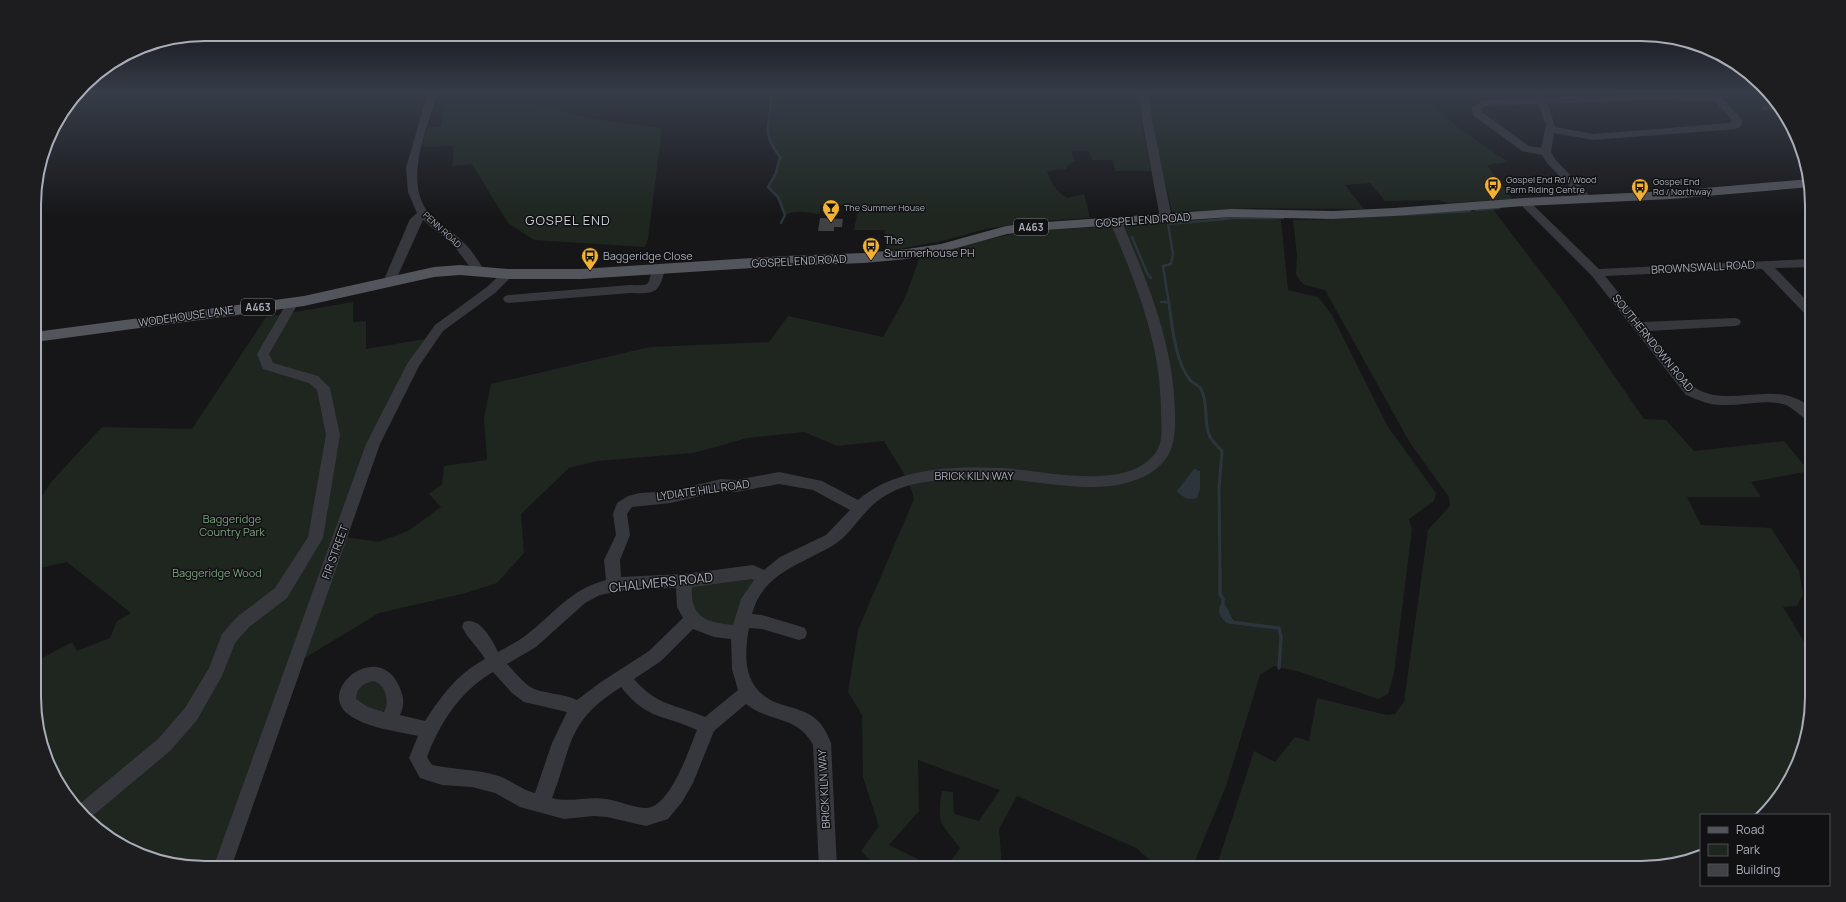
<svg xmlns="http://www.w3.org/2000/svg" width="1846" height="902" font-family="Manrope,sans-serif">
  <style>
    .green { fill: #1e261f }
    .water { fill: #2c353c }
    .lines { fill: none; stroke-linecap: round; stroke-linejoin: round }
    .stream-far2 { stroke: #2c353c; stroke-width: 2.5 }
    .stream-far1 { stroke: #2c353c; stroke-width: 3 }
    .stream { stroke: #2c353c; stroke-width: 3.5 }
    .building { fill: #404145 }
    .minor { fill: #37383d; fill-rule: evenodd }
    .major { fill: #53555c; fill-rule: evenodd }
    .labels { text-anchor: middle; stroke-width: 3; stroke-linejoin: round; paint-order: stroke }
    .far-poi-label { font-size: 9px; fill: #a8adb8; stroke: #111113; text-anchor: start }
    .far-street-label { font-size: 9px; fill: #a8adb8; stroke: #111113 }
    .shield { fill: #111113; stroke: #7b7e86; stroke-width: 1 }
    .shield-label { font-size: 10px; font-weight: bold; fill: #a8adb8 }
    .street-label { font-size: 11px; fill: #a8adb8; stroke: #111113 }
    .poi-label { font-size: 11px; fill: #a8adb8; stroke: #111113; text-anchor: start }
    .park-label { font-size: 11px; fill: #7fa381; stroke: #111113 }
    .quarter-label { font-size: 13px; letter-spacing: 1px; fill: #c9ccd4; stroke: #111113 }
    .near-street-label { font-size: 13px; fill: #a8adb8; stroke: #111113 }
    .rim { fill: none; stroke: #a8adb8; stroke-width: 2 }
  </style>
  <rect width="100%" height="100%" fill="#161618"/>
  <g class="green">
    <path d="M877,92H1139L1140,114L1151,171H1116L1112,160H1092L1089,151H1071L1075,161L1067,166V169L1047,171C1051,184 1056,191 1067,198L1084,194L1090,218L1028,222L986,229L938,242L887,251L885,230H854L859,205H820V214C810,213 795,209 785,215L778,197L768,187L776,173L780,157L771,146L765,130L772,112V93L849,95Z"/>
    <path d="M1147,92H1431L1424,97L1460,129L1508,162L1487,165L1512,199L1448,203L1439,200L1385,201L1370,183L1345,185L1364,209L1255,208L1172,212L1149,113Z"/>
    <path d="M462,96L521,100L587,118L662,128L648,239L645,247L534,240L508,223L472,164L452,166L454,146L422,147L427,128L441,126L447,97Z"/>
    <path d="M1492,208L1563,301L1644,419L1666,420L1694,451L1784,441L1809,471L1751,482L1761,497H1687L1701,525L1771,528L1799,571L1803,594L1797,606L1783,607L1812,655V697L1794,772L1770,810L1764,815H1701V856L1652,868H1216L1254,751L1275,762L1295,737L1309,741L1317,698L1387,715L1395,714L1404,702L1428,530L1450,506L1449,497L1410,443L1325,290L1305,285L1300,281L1296,274L1297,255L1293,220L1344,219Z"/>
    <path d="M1261,218L1281,220L1288,290L1318,297L1332,315L1388,427L1436,493L1434,501L1409,519L1412,529L1394,673L1388,694L1378,699L1300,672L1274,666L1260,675L1226,786L1192,868H1159L1136,848L1017,796L999,829L1002,866L1012,868H946L960,848C941,823 936,824 942,791L953,792L954,814L979,821L1000,790L918,760L919,811L889,845L936,868H878L861,851L879,826L863,777L862,715L848,692L858,630L914,499C910,479 895,460 884,441L837,446L804,432L747,438L694,453L597,461L569,468L521,514L524,553L497,583L466,593L379,613L303,659L346,537L378,542L408,531L441,507L429,494L442,484L444,466L487,460L484,418L491,384L650,347L769,342L788,316L883,337L905,298L921,254L1022,232L1168,222Z"/>
    <path d="M353,302V322L366,321V349L425,339L368,445L228,868H205L130,850L69,801L47,763L35,720V662L72,642L77,651L110,638L117,621L131,613L67,562L36,569L35,506L51,482L102,427L192,429L266,317Z"/>
    <path d="M753,578L755,583L732,626L707,622L698,614L690,602L691,586Z"/>
    <path d="M370,679L381,683L391,701L389,709L382,712L364,708L355,698L357,688Z"/>
  </g>
  <g class="water">
    <path d="M1194,469L1200,471V489L1197,498C1189,501 1182,497 1177,491Z"/>
    <path d="M1223,603C1229,608 1229,615 1234,621L1230,624C1222,621 1217,614 1220,605Z"/>
  </g>
  <g class="lines">
    <g class="stream-far2">
      <path d="M771,92C773,123 758,128 780,157L776,173L768,187L778,197L785,215L781,223"/>
      <path d="M1476,210L1499,208"/>
      <path d="M1400,215L1470,211"/>
      <path d="M1132,237L1147,273L1151,278"/>
      <path d="M1161,302H1168"/>
      <path d="M1169,304L1163,266L1171,264L1173,254L1168,224L1235,218H1283"/>
    </g>
    <path class="stream-far1" d="M1169,303C1172,326 1175,361 1190,380C1193,384 1199,385 1201,389C1209,404 1203,423 1210,437C1213,442 1218,447 1222,451L1219,489L1220,570"/>
    <g class="stream">
      <path d="M1220,569V594L1223,599V607"/>
      <path d="M1230,622L1279,628L1281,637L1279,668"/>
    </g>
  </g>
  <path class="building" d="M820,218L843,219L842,227H834V231H818Z"/>
  <g class="lines">
    <g class="minor">
      <path d="M428,92H438C428,126 403,180 428,212C437,224 453,231 463,242C472,250 478,261 485,271L479,275L475,274L455,247L423,220L395,282L389,286L383,282L410,219L417,213L408,192L406,168Z"/>
      <path d="M1139,92H1149L1151,114L1172,218L1166,221L1160,218L1141,114Z"/>
      <path d="M1535,92H1543L1545,98L1642,94L1709,95L1707,92H1717L1742,120L1741,126L1736,129L1593,140L1554,133L1551,152L1555,159L1591,197L1593,199L1591,201H1583L1547,163L1542,155L1522,151L1474,116L1471,108L1483,100L1536,98L1534,94ZM1642,100L1715,101L1732,120L1731,123L1593,134L1555,127L1548,104ZM1538,104L1546,125L1541,148L1529,146L1483,113L1481,109L1485,106Z"/>
      <path d="M1766,105H1779L1783,111L1762,110L1761,108Z"/>
      <path d="M1524,199L1528,200L1599,269L1811,259V267L1775,268L1811,305V317L1807,316L1762,269L1605,276L1642,322L1735,318L1739,319L1741,322L1739,325L1735,326L1649,331C1658,341 1689,385 1697,389C1734,409 1775,377 1811,408V421C1800,418 1794,407 1783,404C1763,399 1742,406 1722,405C1709,405 1698,400 1686,395L1592,276L1518,202L1520,200Z"/>
      <path d="M1116,218L1122,222C1148,283 1174,345 1175,413C1175,430 1176,446 1164,461C1146,483 1111,488 1084,487C1057,486 1031,481 1005,479C989,478 973,480 957,480C940,480 921,481 904,487C889,492 875,501 865,513C854,525 846,538 832,546C800,565 763,573 752,614L762,615L799,626L805,628L807,633L805,638L799,640L762,629L749,628C743,660 744,692 780,704C793,708 809,711 819,722C824,727 828,736 831,743L837,868H819L813,745C797,715 770,723 746,704L714,731L693,783L682,802L668,819L646,826L607,817L594,816L564,819L520,807L495,793L472,787L442,785L420,778L409,758L418,736C396,731 366,728 348,714C316,690 378,639 399,686C404,697 405,704 400,715L425,721C443,694 456,675 485,659C478,647 468,639 462,627L464,622C480,616 492,640 498,652C507,647 517,642 525,636C553,615 570,589 606,580L604,560L616,535L613,514L617,503L628,496L640,493L671,491L721,479L736,480L779,472L822,481L858,500C896,467 954,466 1002,468C1043,470 1128,493 1156,452C1164,440 1161,425 1161,411C1161,344 1136,283 1110,222ZM779,484L813,490L850,510L826,535L780,557L764,570L753,565L684,574L621,577L620,560L630,535L627,514L632,507L671,503L721,491L736,492ZM752,579L754,580L741,599L733,625C706,623 690,617 692,587ZM676,588L677,607L683,618L649,651L601,682L577,700C563,693 544,694 532,688C522,682 515,672 507,664L536,647L585,603L600,595L630,589ZM693,629L714,637L731,639L732,669L738,690L705,717C675,704 657,706 634,679L661,661ZM493,672L512,693L524,702L567,712L552,743L535,793C522,790 512,781 499,776C477,769 454,770 432,765L427,757C440,723 460,691 493,672ZM373,681C386,684 390,702 384,712L368,707L356,699C356,689 363,683 373,681ZM621,687C648,721 663,714 697,730C689,749 670,809 645,808C632,807 619,801 606,799C588,796 570,803 552,798C573,744 566,722 621,687Z"/>
      <path d="M659,265L665,269C659,294 655,294 630,293L509,303L505,302L503,299L505,296L509,295L630,285C657,286 644,283 655,266Z"/>
      <path d="M508,270L514,274L495,293L443,331L419,366L380,444L231,868H213L366,444L407,364L435,325L487,287L504,271Z"/>
      <path d="M293,298L297,299L299,302L269,354L273,363L318,376L330,388L340,435L323,538L287,598L249,627L235,643L222,676L197,720L170,751L90,818L77,806L158,739L185,708L209,668L222,634L237,617L275,588L308,537L326,435L317,390L309,383L263,369L257,354L289,299Z"/>
    </g>
    <path class="major" d="M1809,179L1811,187L1671,199L1524,206L1394,216L1333,219L1231,217L1032,231L1007,234L942,252L907,259L864,263L785,266L581,279H508L460,275L434,277L304,306L35,342V332L304,296L434,267L460,265L508,269H581L785,256L864,253L907,249L941,244L1006,226L1032,223L1231,209L1333,211L1394,208L1524,198L1671,191Z"/>
  </g>
  <linearGradient id="sky" x2="0" y2="1"><stop stop-color="#0c0c0d"/><stop offset="0.42" stop-color="#363c48"/><stop offset="1" stop-color="#363c48" stop-opacity="0"/></linearGradient>
  <rect width="1846" height="218" fill="url(#sky)"/>
  <defs>
    <g id="bus-pin" transform="scale(0.9)"><path d="M0 17L-7.5 6A9.5 9.5 0 1 1 7.5 6Z" fill="#f2b134" stroke="#111113"/><path d="M-5-6H5V4H4V6H2V4H-2V6H-4V4H-5ZM-3.5-4V0h7V-4ZM-3.5 1.2v1.5H-2V1.2ZM2 1.2v1.5H3.5V1.2Z" fill="#111"/></g>
    <g id="bar-pin" transform="scale(0.9)"><path d="M0 17L-7.5 6A9.5 9.5 0 1 1 7.5 6Z" fill="#f2b134" stroke="#111113"/><path d="M-6-5H6L.8 .8V4.5H3.5V6h-7V4.5H-.8V.8Z" fill="#111"/></g>
  </defs>
  <g fill-rule="evenodd">
    <use href="#bus-pin" x="1493" y="185"/>
    <use href="#bus-pin" x="1640" y="187"/>
    <use href="#bar-pin" x="831" y="208"/>
    <use href="#bus-pin" x="871" y="246"/>
    <use href="#bus-pin" x="590" y="256"/>
  </g>
  <g class="labels">
    <g class="far-poi-label">
      <text x="1506" y="183">Gospel End Rd / Wood<tspan x="1506" dy="10">Farm Riding Centre</tspan></text>
      <text x="1653" y="185">Gospel End<tspan x="1653" dy="10">Rd / Northway</tspan></text>
      <text x="844" y="211">The Summer House</text>
    </g>
    <g class="far-street-label">
      <text transform="translate(442 230) rotate(43)" y="3">PENN ROAD</text>
    </g>
    <g class="shield">
      <rect x="1014" y="219" width="34" height="16" rx="3"/>
      <rect x="241" y="299" width="34" height="16" rx="3"/>
    </g>
    <g class="shield-label">
      <text x="1031" y="231">A463</text>
      <text x="258" y="311">A463</text>
    </g>
    <g class="street-label">
      <text transform="translate(1143 220) rotate(-4)" y="4">GOSPEL END ROAD</text>
      <text transform="translate(799 261) rotate(-3)" y="4">GOSPEL END ROAD</text>
      <text transform="translate(1703 267) rotate(-3)" y="4">BROWNSWALL ROAD</text>
      <text transform="translate(186 316) rotate(-8)" y="4">WODEHOUSE LANE</text>
      <text transform="translate(1653 343) rotate(51)" y="4">SOUTHERNDOWN ROAD</text>
      <text x="974" y="480">BRICK KILN WAY</text>
      <text transform="translate(703 490) rotate(-8)" y="4">LYDIATE HILL ROAD</text>
      <text transform="translate(335 552) rotate(-70)" y="4">FIR STREET</text>
      <text transform="translate(824 789) rotate(-93)" y="4">BRICK KILN WAY</text>
    </g>
    <g class="poi-label">
      <text x="884" y="244">The<tspan x="884" dy="13">Summerhouse PH</tspan></text>
      <text x="603" y="260">Baggeridge Close</text>
    </g>
    <g class="park-label">
      <text x="232" y="523">Baggeridge<tspan x="232" dy="13">Country Park</tspan></text>
      <text x="217" y="577">Baggeridge Wood</text>
    </g>
    <g class="quarter-label">
      <text x="568" y="225">GOSPEL END</text>
    </g>
    <g class="near-street-label">
      <text transform="translate(661 582) rotate(-6)" y="5">CHALMERS ROAD</text>
    </g>
  </g>
  <path d="M0 0H1846V902H0ZM205 41H1641A164 164 0 0 1 1805 205V697A164 164 0 0 1 1641 861H205A164 164 0 0 1 41 697V205A164 164 0 0 1 205 41Z" fill="#1d1d20" fill-rule="evenodd"/>
  <path class="rim" d="M205 41H1641A164 164 0 0 1 1805 205V697A164 164 0 0 1 1641 861H205A164 164 0 0 1 41 697V205A164 164 0 0 1 205 41Z"/>
  <rect x="1700" y="814" width="130" height="72" fill="#111113" stroke="#4d4f55"/>
  <rect x="1708" y="827" width="20" height="6" fill="#53555c" stroke="#4d4f55"/>
  <text x="1736" y="834" font-size="12" fill="#a8adb8">Road</text>
  <rect x="1708" y="844" width="20" height="12" fill="#1e261f" stroke="#4d4f55"/>
  <text x="1736" y="854" font-size="12" fill="#a8adb8">Park</text>
  <rect x="1708" y="864" width="20" height="12" fill="#404145" stroke="#4d4f55"/>
  <text x="1736" y="874" font-size="12" fill="#a8adb8">Building</text>
</svg>
